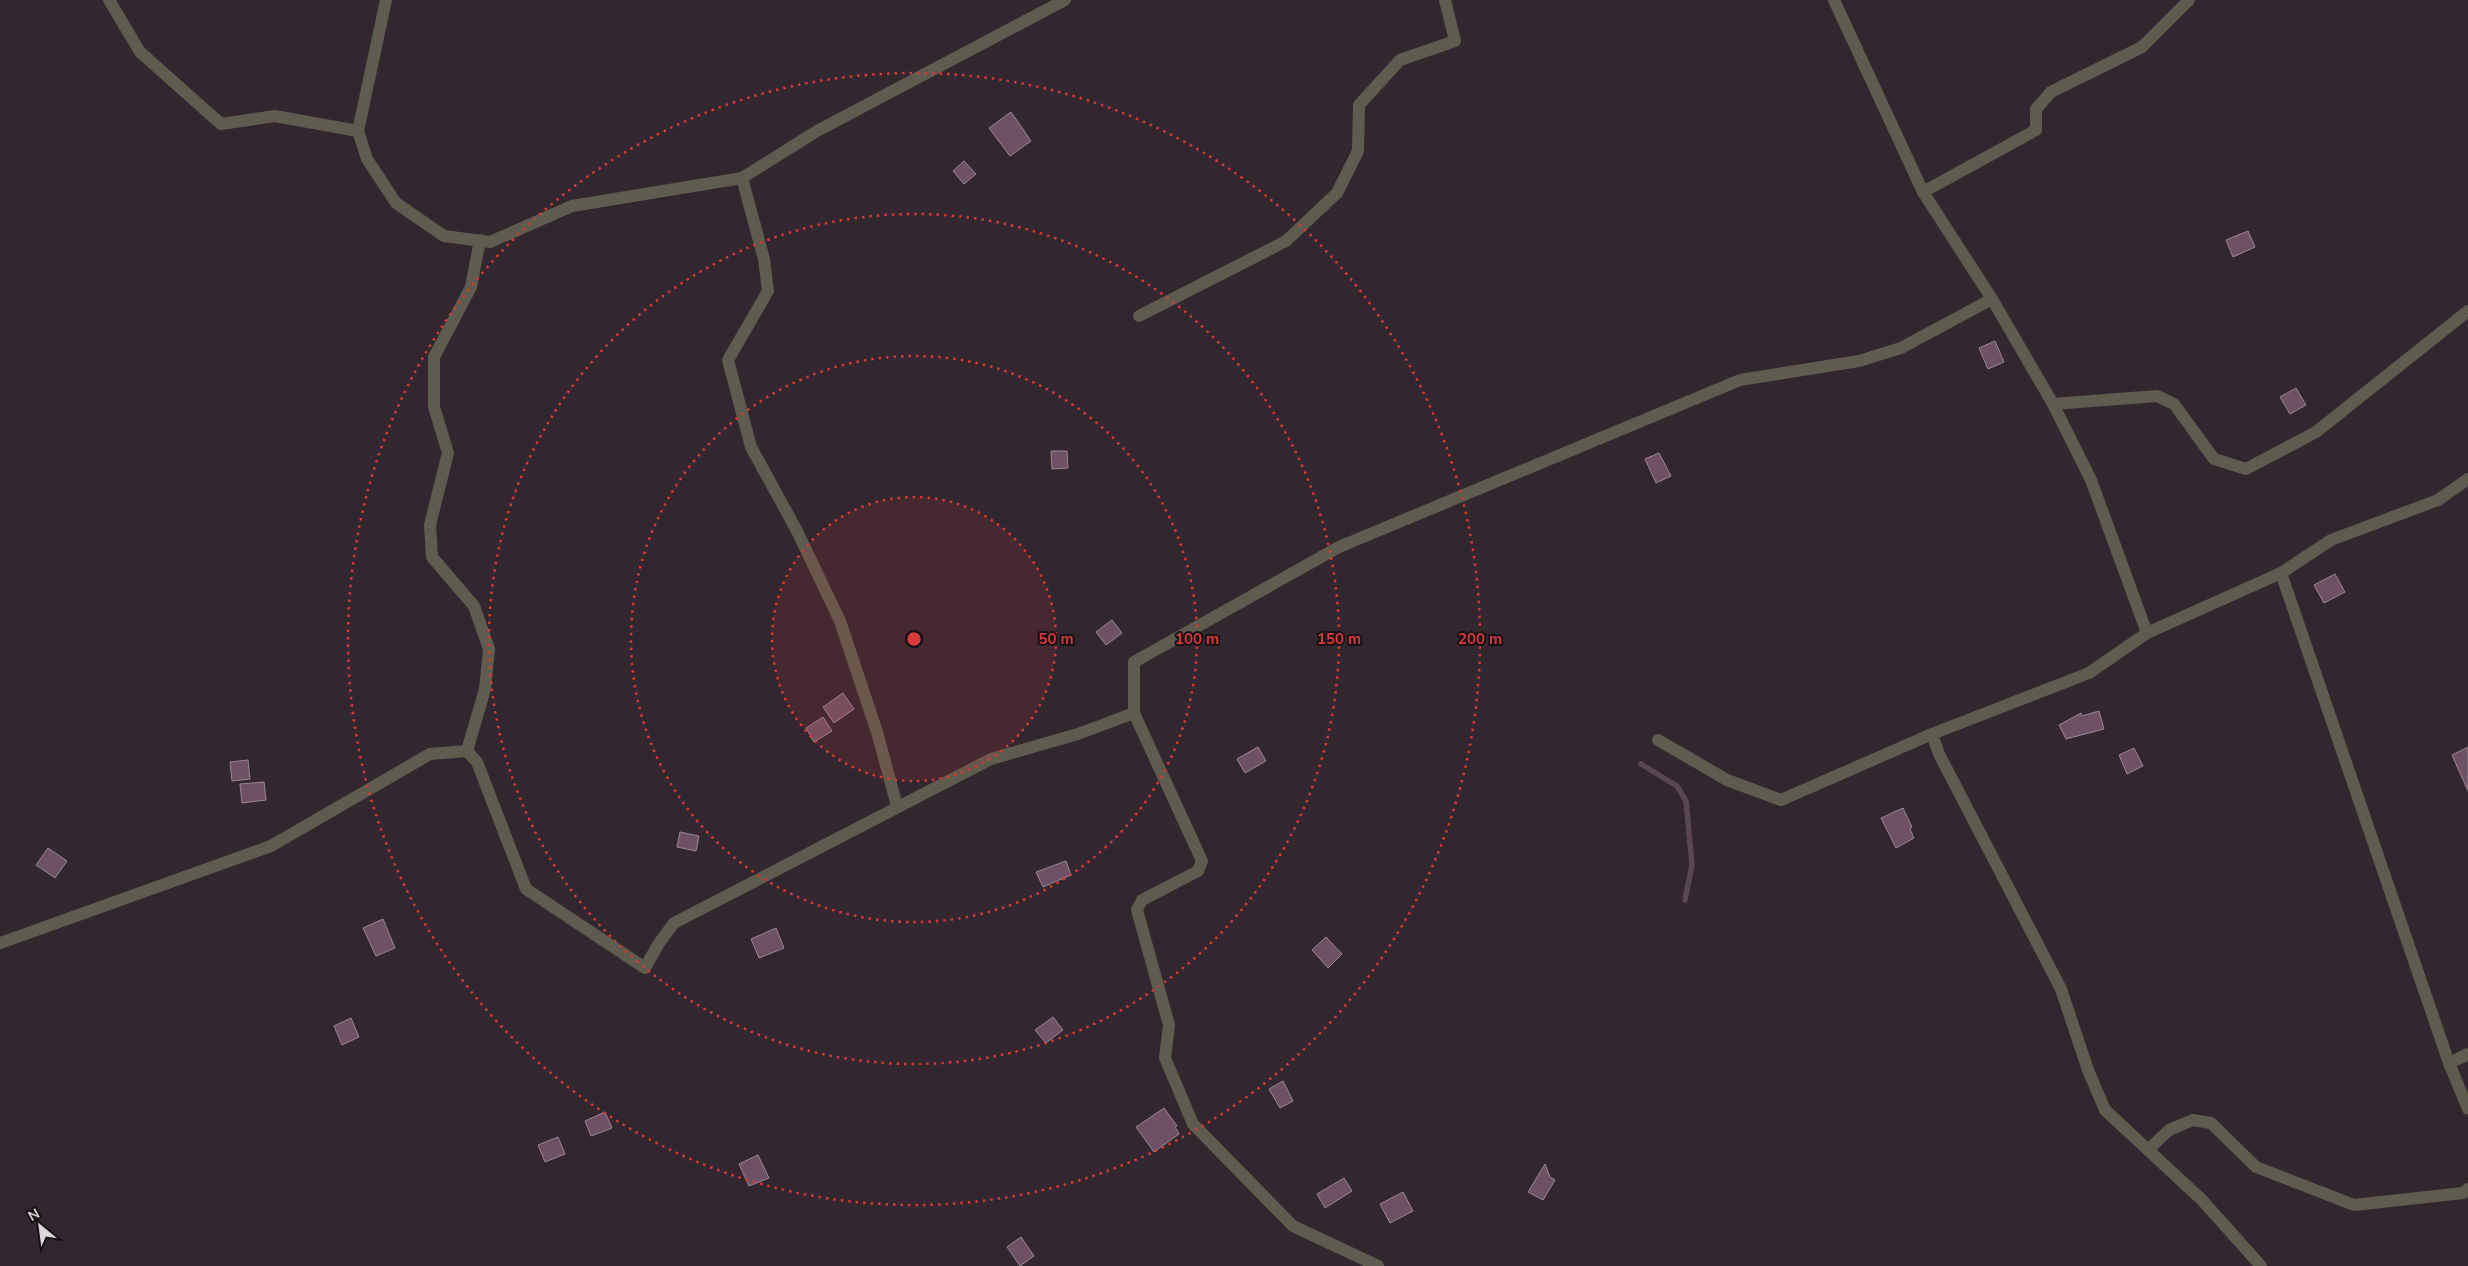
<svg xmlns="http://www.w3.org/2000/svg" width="2468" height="1266" font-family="'Nunito Sans',sans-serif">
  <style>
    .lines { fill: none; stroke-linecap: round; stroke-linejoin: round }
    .stream { stroke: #594654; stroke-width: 5.5 }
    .building { fill: #6e5165; stroke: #998994 }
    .street { stroke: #5d5c4e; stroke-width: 12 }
    .ring { fill: none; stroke: #d7393a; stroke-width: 2.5; stroke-dasharray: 2.5 5 }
    .centre { fill: #d7393a; stroke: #171216; stroke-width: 2.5 }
    .ring-label { font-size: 15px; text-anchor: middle; font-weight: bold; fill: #d7393a; stroke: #171216; stroke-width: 4; stroke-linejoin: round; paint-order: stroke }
  </style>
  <rect width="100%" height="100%" fill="#33272f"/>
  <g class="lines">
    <path class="stream" d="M1641,764L1677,786L1686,801L1692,865L1685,900"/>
  </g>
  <g class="building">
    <path d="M1011,112L1031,141L1010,156L989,128Z"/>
    <path d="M964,161L976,174L964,184L953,171Z"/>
    <path d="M2248,231L2255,247L2233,257L2226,240Z"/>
    <path d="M1995,341L2004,362L1988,369L1979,348Z"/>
    <path d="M2296,388L2306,405L2290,414L2280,397Z"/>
    <path d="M1051,451H1067L1068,468L1052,469Z"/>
    <path d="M1659,453L1671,476L1656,483L1645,459Z"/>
    <path d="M2335,574L2345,592L2324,603L2314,585Z"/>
    <path d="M1112,620L1122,633L1106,645L1096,632Z"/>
    <path d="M843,693L854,709L834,723L823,707Z"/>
    <path d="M2099,711L2104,729L2066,739L2059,725L2081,713L2082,716Z"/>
    <path d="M823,717L832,731L814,742L806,728Z"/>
    <path d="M1258,747L1266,761L1245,773L1237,759Z"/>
    <path d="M2468,747V791L2452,755Z"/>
    <path d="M2134,748L2143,766L2127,774L2119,755Z"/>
    <path d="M248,760L250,779L232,781L230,762Z"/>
    <path d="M264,782L266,800L242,803L240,784Z"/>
    <path d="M1903,808L1912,827L1910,829L1914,838L1896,848L1881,818Z"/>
    <path d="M680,832L699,836L696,851L677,847Z"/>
    <path d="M48,848L67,861L55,878L36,865Z"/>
    <path d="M1066,861L1071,875L1043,887L1036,872Z"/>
    <path d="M383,919L395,948L376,956L363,928Z"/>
    <path d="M776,928L784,948L759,958L751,939Z"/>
    <path d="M1326,937L1342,954L1328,968L1312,950Z"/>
    <path d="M1053,1017L1063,1030L1046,1043L1035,1030Z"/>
    <path d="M351,1018L359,1037L342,1045L334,1026Z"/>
    <path d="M1283,1081L1293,1101L1280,1108L1269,1089Z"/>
    <path d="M1164,1108L1177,1126L1175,1127L1179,1134L1154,1152L1136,1127Z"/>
    <path d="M605,1112L612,1128L591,1136L585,1121Z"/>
    <path d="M558,1137L565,1154L545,1162L538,1145Z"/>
    <path d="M758,1155L769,1178L749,1186L739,1164Z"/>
    <path d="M1545,1164L1550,1177L1555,1180L1543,1200L1528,1192Z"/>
    <path d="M1344,1178L1352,1191L1325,1208L1317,1194Z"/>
    <path d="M1403,1192L1413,1211L1390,1223L1380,1204Z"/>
    <path d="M1021,1237L1034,1256L1020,1266L1007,1247Z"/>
  </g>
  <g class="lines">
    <g class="street">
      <path d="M109,0L140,52L221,124L275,116L358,131"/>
      <path d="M386,0L358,131L367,159L396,203L444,236L490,242L572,206L742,178L817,131L1065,0"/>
      <path d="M1834,0L1923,192L1992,299L2053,404L2091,480L2147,633"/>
      <path d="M742,178L764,259L768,291L728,360L751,447L797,531L840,621L877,732L897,806"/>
      <path d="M1923,192L2036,130V109L2051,92L2142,47L2189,0"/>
      <path d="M1139,316L1286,241L1337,193L1358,151L1359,105L1400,60L1455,41L1445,0"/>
      <path d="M2053,404L2157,396L2174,404L2214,459L2246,469L2316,432L2468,311"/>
      <path d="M2281,573L2449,1063L2468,1109"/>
      <path d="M1932,734L1939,754L2061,989L2088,1070L2105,1110L2202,1200L2261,1266"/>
      <path d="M1658,740L1727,780L1781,800L1932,734L2089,673L2147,633L2281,573L2331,540L2438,500L2468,479"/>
      <path d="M467,751L485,689L489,649L474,606L432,557L430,525L448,453L434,407V357L471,287L480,240"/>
      <path d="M0,943L271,846L430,754L467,751L477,762L526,889L645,968L659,943L674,923L991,759L1078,734L1134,713"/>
      <path d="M2449,1063L2468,1054"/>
      <path d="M2148,1150L2169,1130L2193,1120L2211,1123L2256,1167L2354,1205L2463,1193L2468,1189"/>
      <path d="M1378,1266L1293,1226L1193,1124L1165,1058L1169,1025L1137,910L1142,900L1198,871L1202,861L1134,713V662L1339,547L1740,380L1859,361L1901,348L1992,299"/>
    </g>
  </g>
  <circle cx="914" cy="639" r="142" fill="#d7393a" fill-opacity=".12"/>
  <g class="ring">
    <circle cx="914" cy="639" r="142"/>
    <circle cx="914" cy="639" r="283"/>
    <circle cx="914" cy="639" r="425"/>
    <circle cx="914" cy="639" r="566"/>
  </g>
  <circle cx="914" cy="639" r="8" class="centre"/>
  <g class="ring-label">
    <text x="1056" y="644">50 m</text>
    <text x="1197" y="644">100 m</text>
    <text x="1339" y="644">150 m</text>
    <text x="1480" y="644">200 m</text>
  </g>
  <g transform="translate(40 1226) rotate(331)" stroke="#171216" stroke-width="4" paint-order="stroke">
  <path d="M0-4L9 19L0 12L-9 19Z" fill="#ddd5da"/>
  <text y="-8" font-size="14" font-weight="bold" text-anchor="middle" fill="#ddd5da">N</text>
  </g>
</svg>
